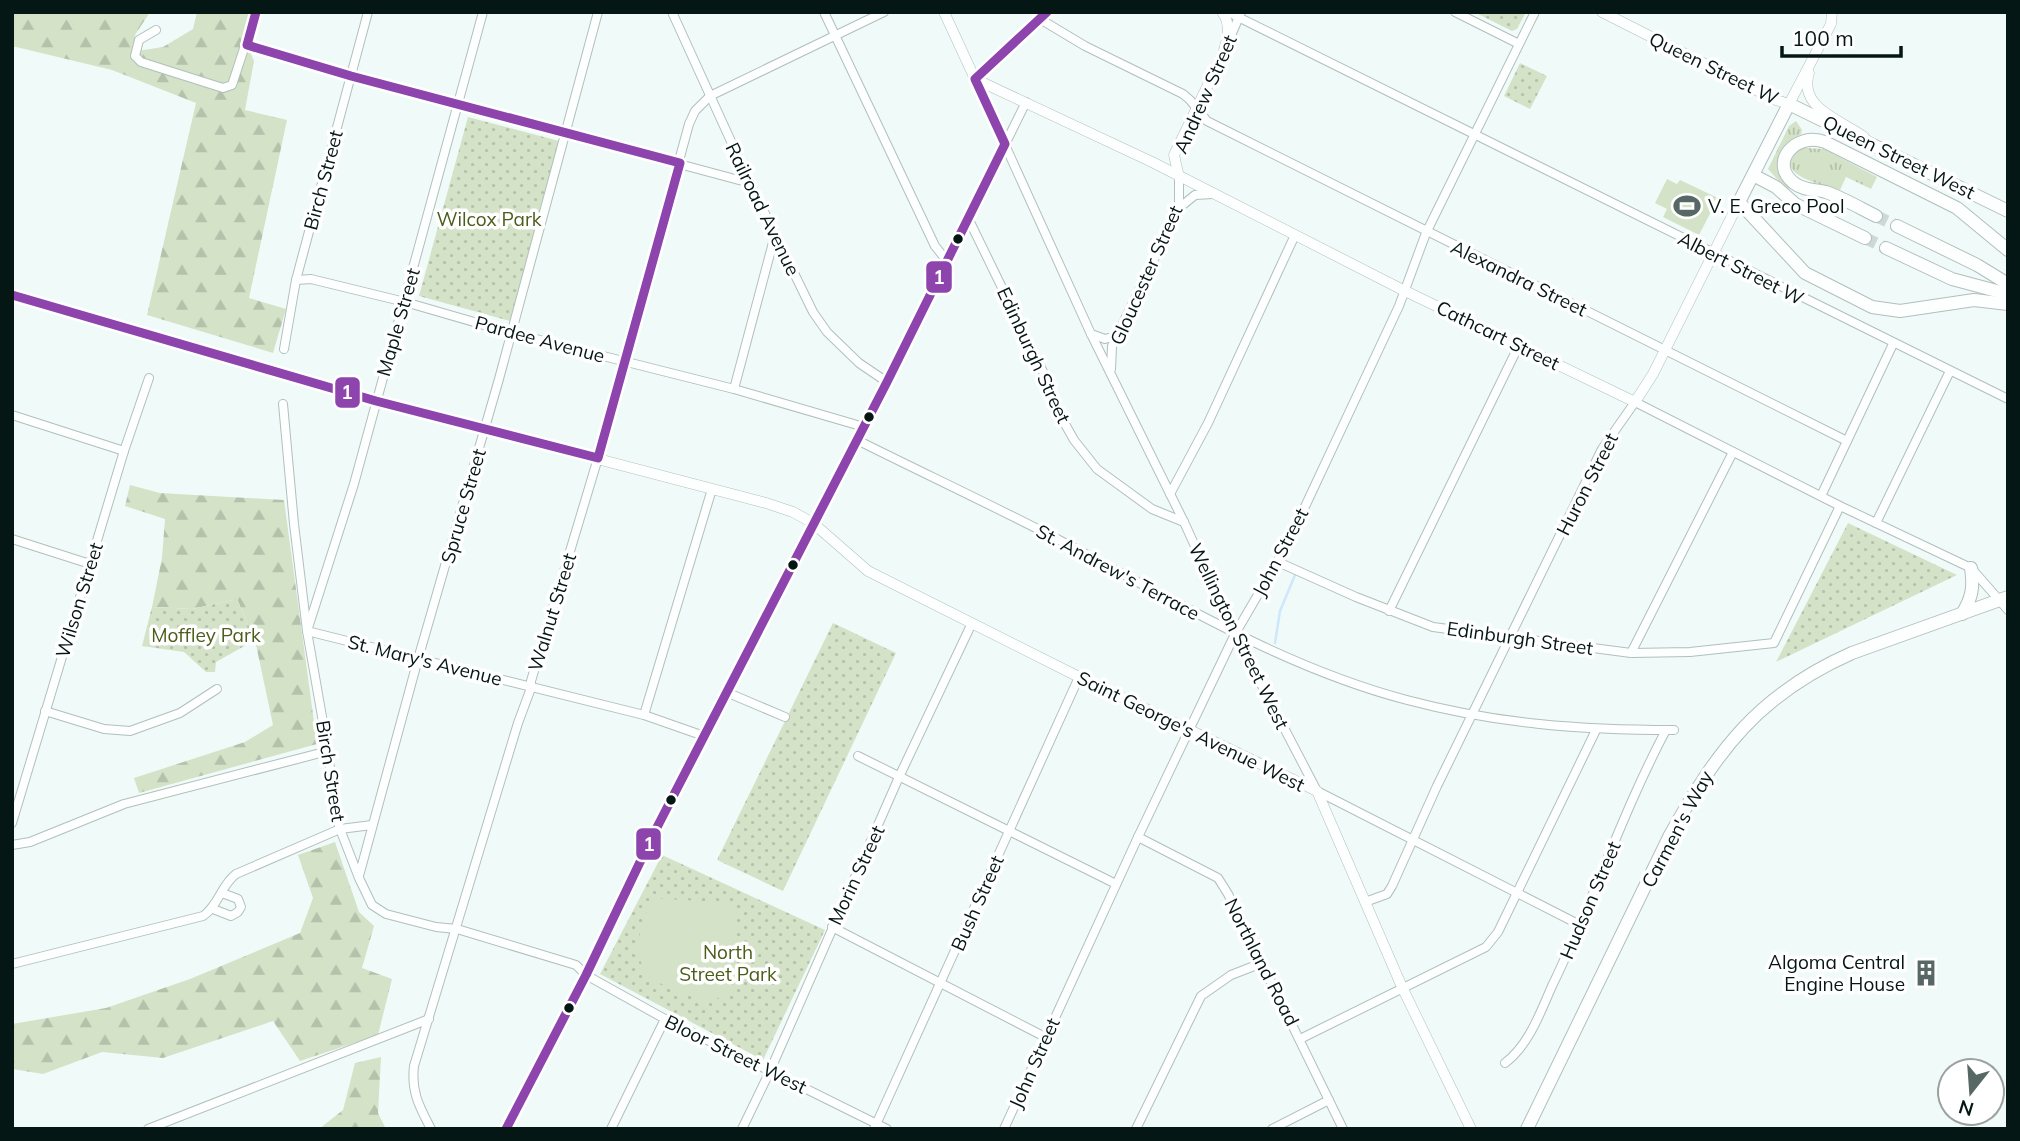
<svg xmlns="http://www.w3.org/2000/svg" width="2020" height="1141" font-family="Mulish,sans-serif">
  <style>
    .grass { fill: url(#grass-tufts) }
    .forest { fill: url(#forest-firs) }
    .park { fill: url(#park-dots) }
    .pitch { fill: #d4e2c8 }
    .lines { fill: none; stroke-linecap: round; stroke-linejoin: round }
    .stream { stroke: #cfe7fc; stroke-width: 2.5 }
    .highway-tunnel { stroke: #cdd9d7; stroke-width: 12; stroke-dasharray: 12 6; stroke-linecap: butt }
    .minor-casing { stroke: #b1bfbd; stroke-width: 10 }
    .major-casing { stroke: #b1bfbd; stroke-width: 11 }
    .highway-casing { stroke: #b1bfbd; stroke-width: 14 }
    .minor { stroke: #fdfefe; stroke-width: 8 }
    .major { stroke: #fdfefe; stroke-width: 10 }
    .highway { stroke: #fdfefe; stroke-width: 12 }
    .bus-1-casing { stroke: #fff; stroke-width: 14 }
    .bus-1 { stroke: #8e44ad; stroke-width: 9 }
    .bus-dot { fill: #051715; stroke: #fff; stroke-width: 2.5 }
    .labels { text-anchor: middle; stroke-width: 7; stroke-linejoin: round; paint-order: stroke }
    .street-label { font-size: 19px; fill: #051715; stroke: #fff }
    .poi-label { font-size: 19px; fill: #051715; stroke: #fff; text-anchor: start }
    .park-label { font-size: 19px; fill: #4b5d1a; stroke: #fff }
    .line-badge { stroke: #fff; stroke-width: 2.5 }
    .badge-label { font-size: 19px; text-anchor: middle; font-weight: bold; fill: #fff }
  </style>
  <defs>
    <pattern id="grass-tufts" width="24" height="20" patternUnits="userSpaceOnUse" patternTransform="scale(1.75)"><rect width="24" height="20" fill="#d4e2c8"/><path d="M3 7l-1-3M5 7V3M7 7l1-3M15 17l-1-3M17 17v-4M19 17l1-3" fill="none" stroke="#b4c1ab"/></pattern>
    <pattern id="forest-firs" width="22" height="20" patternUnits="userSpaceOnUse" patternTransform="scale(1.75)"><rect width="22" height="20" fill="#d4e2c8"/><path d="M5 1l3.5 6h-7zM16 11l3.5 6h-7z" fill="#b4c1ab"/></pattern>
    <pattern id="park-dots" width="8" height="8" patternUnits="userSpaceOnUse" patternTransform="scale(1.75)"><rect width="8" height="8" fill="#d4e2c8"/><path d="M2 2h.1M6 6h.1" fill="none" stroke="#b4c1ab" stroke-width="1.8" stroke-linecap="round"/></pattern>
  </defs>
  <rect width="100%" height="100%" fill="#f0fbf9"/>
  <g class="grass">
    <path d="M1796,121L1802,130L1801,134C1790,139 1784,144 1779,156L1791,186L1788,191L1768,169L1789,126Z"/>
    <path d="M1805,146L1806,148L1824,149L1877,177L1871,189L1846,177L1840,190C1820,184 1764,173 1805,146Z"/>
  </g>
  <g class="forest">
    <path d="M12,12H150L135,35L137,51L163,47L193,29L197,12H250L243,35L254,61L245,110L287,120L249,298L286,309L273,353L147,315L196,103L112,70L12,46Z"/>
    <path d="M130,485L160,493L284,500L317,744L139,793L134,778L245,742L273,725L255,640L237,599L192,609L152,607L162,558L165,519L125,506Z"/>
    <path d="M335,842L359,912L374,926L362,968L392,979L378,1035L300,1061L273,1021L163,1058L102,1052L43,1074L12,1069V1024L106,1008L190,979L300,933L313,898L298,855Z"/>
    <path d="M381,1057L378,1113L386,1129H319L343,1110L355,1063Z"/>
  </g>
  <g class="park">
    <path d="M1474,12H1526L1517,29L1512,31Z"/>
    <path d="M1520,63L1547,76L1530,109L1504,96Z"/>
    <path d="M468,117L559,141L510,321L419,296Z"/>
    <path d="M1848,523L1957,575L1776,662Z"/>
    <path d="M237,599L255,640L216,662L215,672H206L184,652L142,646L152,607L192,609Z"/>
    <path d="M833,623L896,653L783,891L717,860Z"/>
    <path d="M662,855L825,930L763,1060L600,974Z"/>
  </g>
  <g class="pitch">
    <path d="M1667,179L1677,184L1680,180L1718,198L1699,235L1663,217L1667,209L1655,203Z"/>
    <path d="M653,898L732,903L737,909L730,990C725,995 719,999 711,1000C698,1001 650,983 644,970C632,944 642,922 653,898Z"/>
  </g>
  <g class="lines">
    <path class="stream" d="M1275,643L1280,611L1295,575"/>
    <g class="highway-tunnel">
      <path d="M1876,216L1897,226"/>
      <path d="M1865,238L1886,248"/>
    </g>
    <g class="minor-casing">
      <g id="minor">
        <path d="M483,12L354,484L307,631L644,715L704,736"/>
        <path d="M672,12L750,183L813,312L827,332L859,363L887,382"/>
        <path d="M824,12L935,246L947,261"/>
        <path d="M1047,12L975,79L1091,334L1184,522L1235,634L1317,791L1580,925"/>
        <path d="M1228,12L2008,399"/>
        <path d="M1455,12L1519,44"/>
        <path d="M1040,19L1085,46L1183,94L1190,100L1207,121L1847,441"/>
        <path d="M156,30L139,40L135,56L141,62L223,88L232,85L256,12"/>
        <path d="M1230,38L1241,12"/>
        <path d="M247,45L351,76L750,183"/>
        <path d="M1179,208L1195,195L1213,194"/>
        <path d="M969,220L1047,380L1060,415L1074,440L1097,469L1152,509L1184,522"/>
        <path d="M296,280L311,279L405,302L512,333L734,389L864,427"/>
        <path d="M1091,334L1105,339L1116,336"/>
        <path d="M284,349L296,280L368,12"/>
        <path d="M1111,369L1112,346L1179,208V177"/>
        <path d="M734,389L775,235"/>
        <path d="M283,404L294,524L307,631L328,751L335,811L340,829L359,878L372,905L386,914L436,927L457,929L576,965L586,975L665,1019L887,1129"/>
        <path d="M12,415L124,451"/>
        <path d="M857,440C925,474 994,506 1061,541C1174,600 1282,667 1407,700C1497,724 1581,730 1674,730"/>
        <path d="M1170,494L1208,423L1295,235"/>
        <path d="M1821,496L1893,344"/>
        <path d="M813,523L917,322L1026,102"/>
        <path d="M1876,523L1950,371"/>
        <path d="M12,539L90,564"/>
        <path d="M1278,562L1356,597L1433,627L1631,653L1690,652L1774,643L1840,506"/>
        <path d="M1389,611L1519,345"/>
        <path d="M1631,653L1733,452"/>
        <path d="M726,692L785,717"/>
        <path d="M45,711L104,729L130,731L180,713L217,689"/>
        <path d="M644,715L712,489"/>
        <path d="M858,756L1116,884"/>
        <path d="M12,823L124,451L149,378"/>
        <path d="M1138,837L1218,878L1228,894L1343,1129"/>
        <path d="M12,845L30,842L124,804L328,751"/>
        <path d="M359,876L418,659L499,379L598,12"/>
        <path d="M1365,902L1387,894L1392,886L1437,786L1602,449L1635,402L1840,506L1971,568L2008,610"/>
        <path d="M213,909L231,916L238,912L241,907L238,899L222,893"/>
        <path d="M832,927L1045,1037"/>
        <path d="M12,964L203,916C219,905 221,885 236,874L340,829L372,825"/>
        <path d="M1300,1039L1486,947L1498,932L1596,730"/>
        <path d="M1505,1063C1529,1045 1540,1013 1552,986C1593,902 1622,813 1666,730"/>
        <path d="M148,1129L429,1019"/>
        <path d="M431,1129C419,1106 411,1092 414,1066L518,723L531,688V681L598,458L689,124L695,111L710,96L884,12"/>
        <path d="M611,1129L665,1019"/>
        <path d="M742,1129L770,1071L899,777L972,623"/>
        <path d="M874,1129L1079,677"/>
        <path d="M1004,1129L1138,837L1235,634L1287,545L1399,306L1426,233L1535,12"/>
        <path d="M1136,1129L1201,996L1231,975L1262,963"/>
        <path d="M1272,1129L1329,1100"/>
      </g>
    </g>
    <g class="major-casing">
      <g id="major">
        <path d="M944,12L975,79L1152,162L1403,290L1635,402L1653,374L1739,202"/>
        <path d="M1602,12L1776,100L1789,104L1831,24L1832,12"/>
        <path d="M1809,73C1798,109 1842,120 1864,137"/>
        <path d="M1179,177L1174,155L1223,54C1227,40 1232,25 1222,12"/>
        <path d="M12,295L376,401L766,503L793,512L813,523L868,571L1079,677L1317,791L1402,987L1471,1129"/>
        <path d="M506,1129L586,975L652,837L813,523"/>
      </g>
    </g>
    <g class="highway-casing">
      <g id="highway">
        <path d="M1753,175L1776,187L1795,204L1865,238"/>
        <path d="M2008,211L1789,104L1739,202L1805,273L1872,307L1900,311L1974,300L2008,304"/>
        <path d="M1876,216C1860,208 1843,198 1826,192C1815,189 1804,191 1794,183C1768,163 1796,131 1825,142L1957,208L2008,250"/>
        <path d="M1897,226L1977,265L2008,284"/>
        <path d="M1886,248L1952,279L2008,294"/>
        <path d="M1962,614C1972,598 1974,587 1971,568"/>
        <path d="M1527,1129L1669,837C1717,750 1759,694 1852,653L2008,597"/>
      </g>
    </g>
    <use href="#minor" class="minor"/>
    <use href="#major" class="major"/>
    <use href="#highway" class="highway"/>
    <g class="bus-1-casing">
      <g id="bus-1">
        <path d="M12,295L376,401L598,458L680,163L351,76L247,45L256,12"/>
        <path d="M506,1129L586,975L652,837L887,382L1005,144L975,79L1047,12"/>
      </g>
    </g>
    <use href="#bus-1" class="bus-1"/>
  </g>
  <defs>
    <g id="stadium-bare" transform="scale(2.1)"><path d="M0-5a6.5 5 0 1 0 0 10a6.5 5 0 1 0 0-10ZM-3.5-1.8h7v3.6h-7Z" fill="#576765" stroke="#fff" stroke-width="2.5" paint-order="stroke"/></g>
    <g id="building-bare" transform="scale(2.1)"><path d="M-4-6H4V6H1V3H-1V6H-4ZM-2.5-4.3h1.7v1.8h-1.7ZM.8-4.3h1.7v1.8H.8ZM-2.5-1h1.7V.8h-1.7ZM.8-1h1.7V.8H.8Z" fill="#576765" stroke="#fff" stroke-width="2.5" paint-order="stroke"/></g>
  </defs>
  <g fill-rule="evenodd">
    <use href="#stadium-bare" x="1687" y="206"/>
    <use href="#building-bare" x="1926" y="973"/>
  </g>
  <g class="bus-dot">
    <circle cx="958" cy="239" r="6"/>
    <circle cx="869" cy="417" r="6"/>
    <circle cx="793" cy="565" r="6"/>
    <circle cx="671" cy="800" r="6"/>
    <circle cx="569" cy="1008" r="6"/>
  </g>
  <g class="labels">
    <g class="street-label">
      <text transform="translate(1714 68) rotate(26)" y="7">Queen Street W</text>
      <text transform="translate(1205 94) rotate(-66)" y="7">Andrew Street</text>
      <text transform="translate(1899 157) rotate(26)" y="7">Queen Street West</text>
      <text transform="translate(323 180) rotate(-75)" y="7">Birch Street</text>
      <text transform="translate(763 209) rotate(64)" y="7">Railroad Avenue</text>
      <text transform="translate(1741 268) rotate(27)" y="7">Albert Street W</text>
      <text transform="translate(1146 275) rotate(-66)" y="7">Gloucester Street</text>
      <text transform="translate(1519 278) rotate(26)" y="7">Alexandra Street</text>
      <text transform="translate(398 322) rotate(-74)" y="7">Maple Street</text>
      <text transform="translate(1498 335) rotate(26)" y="7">Cathcart Street</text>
      <text transform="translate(540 339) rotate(15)" y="7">Pardee Avenue</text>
      <text transform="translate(1034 355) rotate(65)" y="7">Edinburgh Street</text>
      <text transform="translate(1587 484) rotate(-63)" y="7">Huron Street</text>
      <text transform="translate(463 506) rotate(-74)" y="7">Spruce Street</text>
      <text transform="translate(1280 552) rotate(-62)" y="7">John Street</text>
      <text transform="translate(1118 572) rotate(28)" y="7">St. Andrew's Terrace</text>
      <text transform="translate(79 600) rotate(-73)" y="7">Wilson Street</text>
      <text transform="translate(552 612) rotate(-73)" y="7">Walnut Street</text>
      <text transform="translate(1239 636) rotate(64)" y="7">Wellington Street West</text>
      <text transform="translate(1520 638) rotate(8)" y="7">Edinburgh Street</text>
      <text transform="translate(425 660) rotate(14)" y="7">St. Mary's Avenue</text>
      <text transform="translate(1191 731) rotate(26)" y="7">Saint George's Avenue West</text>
      <text transform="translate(331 771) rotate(81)" y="7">Birch Street</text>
      <text transform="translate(1677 829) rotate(-62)" y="7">Carmen's Way</text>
      <text transform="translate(856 875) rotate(-65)" y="7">Morin Street</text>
      <text transform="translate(1590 900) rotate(-67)" y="7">Hudson Street</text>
      <text transform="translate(977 903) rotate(-66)" y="7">Bush Street</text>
      <text transform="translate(1262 962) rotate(63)" y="7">Northland Road</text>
      <text transform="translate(736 1054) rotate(26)" y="7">Bloor Street West</text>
      <text transform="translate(1034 1063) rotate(-66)" y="7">John Street</text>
    </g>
    <g class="poi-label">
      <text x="1708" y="213">V. E. Greco Pool</text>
      <text x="1905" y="969" text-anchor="end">Algoma Central<tspan x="1905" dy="22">Engine House</tspan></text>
    </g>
    <g class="park-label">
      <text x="489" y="226">Wilcox Park</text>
      <text x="206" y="642">Moffley Park</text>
      <text x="728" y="959">North<tspan x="728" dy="22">Street Park</tspan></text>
    </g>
  </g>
  <g class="line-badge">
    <rect x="925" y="260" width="28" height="34" rx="7" fill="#8e44ad"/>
    <rect x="334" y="376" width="27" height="33" rx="7" fill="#8e44ad"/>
    <rect x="635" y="827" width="27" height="34" rx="7" fill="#8e44ad"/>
  </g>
  <g class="badge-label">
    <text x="939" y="284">1</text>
    <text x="347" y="399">1</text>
    <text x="649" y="851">1</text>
  </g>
  <rect width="2020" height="1141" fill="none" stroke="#051715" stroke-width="28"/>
  <g transform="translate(1971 1092) rotate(197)"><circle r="33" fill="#ffffff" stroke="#9ba2a1" stroke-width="2"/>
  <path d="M0-5L12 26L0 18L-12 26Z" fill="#576765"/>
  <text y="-10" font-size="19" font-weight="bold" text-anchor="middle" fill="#051715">N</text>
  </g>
  <path d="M1782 46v10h119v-10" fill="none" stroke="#051715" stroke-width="3.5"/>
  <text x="1792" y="46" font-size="21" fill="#051715" stroke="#ffffff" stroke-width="5" paint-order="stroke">100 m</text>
</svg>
